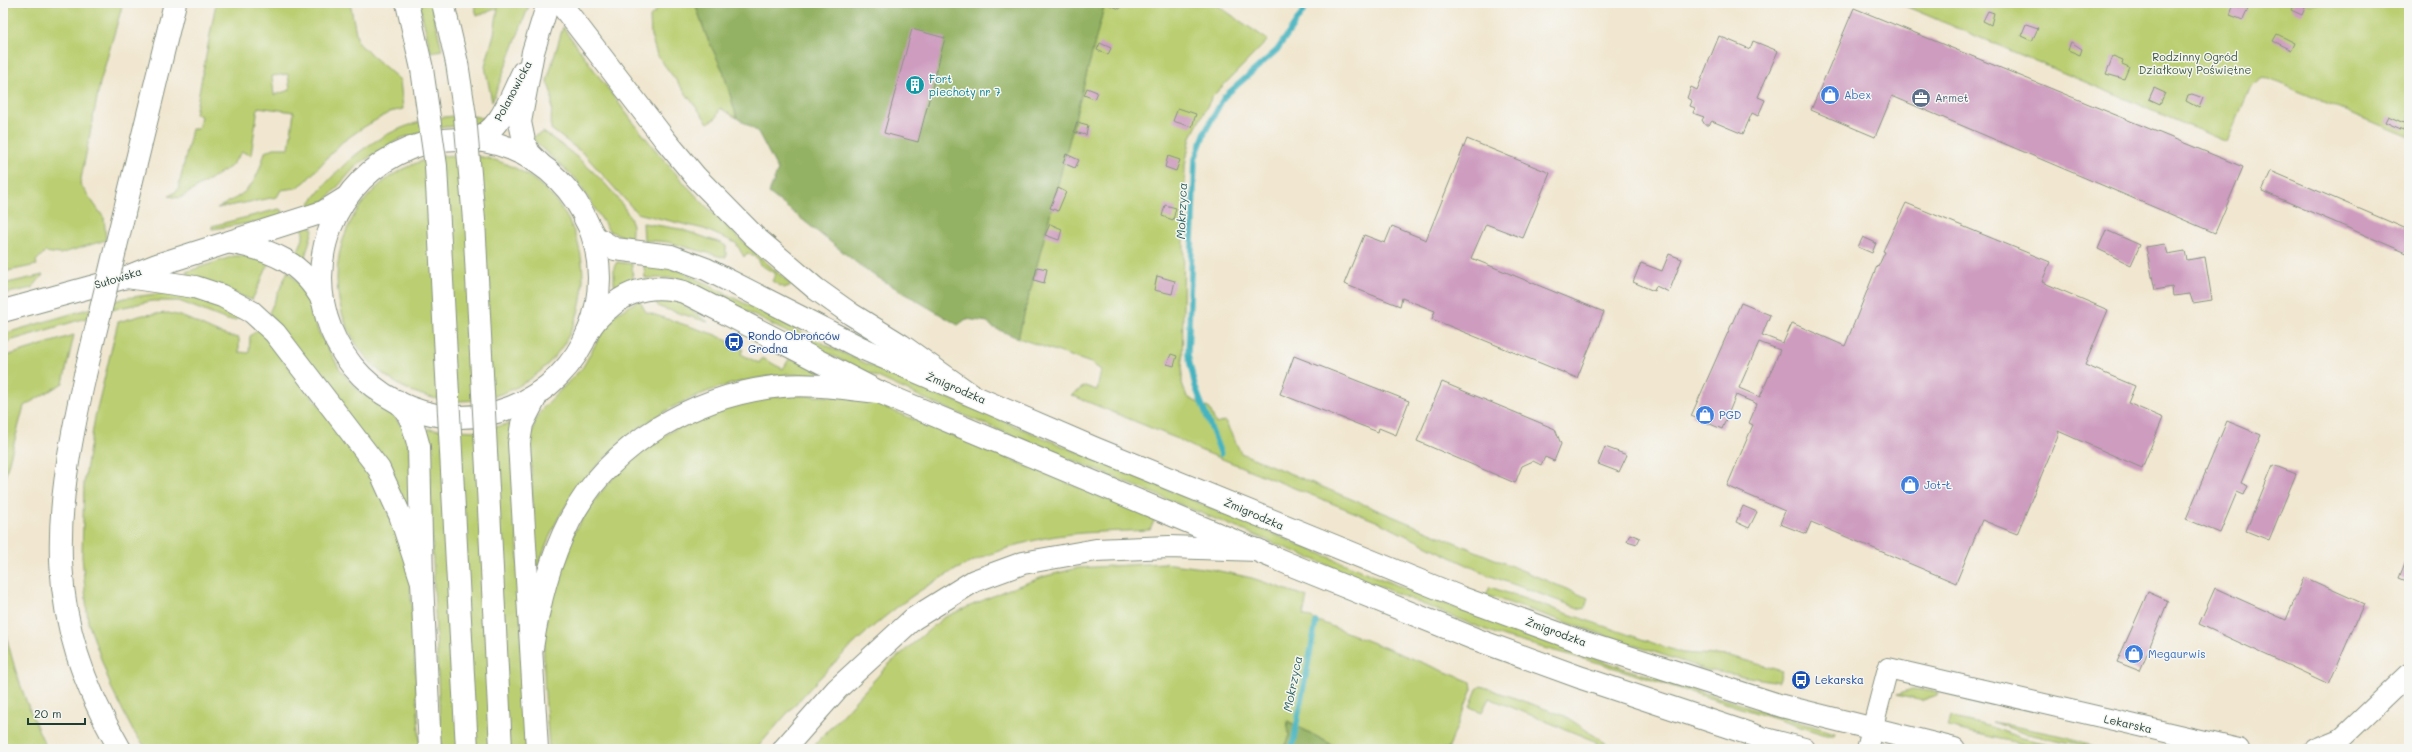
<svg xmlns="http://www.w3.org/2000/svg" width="2412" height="752" font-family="Mali,sans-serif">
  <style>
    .green { fill: #bbcf72; stroke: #6d8653; fill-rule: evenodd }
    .forest { fill: #94b264; stroke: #5a784c }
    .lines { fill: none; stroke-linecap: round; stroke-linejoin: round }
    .stream { stroke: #45b4c0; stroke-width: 5.5 }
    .building { fill: #ce9cbf; fill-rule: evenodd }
    .minor-casing { stroke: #889282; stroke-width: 22 }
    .tertiary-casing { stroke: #889282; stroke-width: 24 }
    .secondary-casing { stroke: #889282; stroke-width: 24 }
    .primary-casing { stroke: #889282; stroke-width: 24 }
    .motorway-casing { stroke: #889282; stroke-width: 24 }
    .minor { stroke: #fff; stroke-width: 20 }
    .tertiary { stroke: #fff; stroke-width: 22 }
    .secondary { stroke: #fff; stroke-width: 22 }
    .primary { stroke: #fff; stroke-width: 22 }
    .motorway { stroke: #fff; stroke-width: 22 }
    .motorway-bridge-casing { stroke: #889282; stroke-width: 24; stroke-linecap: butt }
    .motorway-bridge { stroke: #fff; stroke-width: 22 }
    .labels { text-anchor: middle; stroke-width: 3; stroke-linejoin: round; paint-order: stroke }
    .park-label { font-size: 11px; fill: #3e5a40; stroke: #f6f6f2 }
    .culture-label { font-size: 11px; fill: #0d838f; stroke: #f6f6f2; text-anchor: start }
    .street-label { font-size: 11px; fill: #1f3d34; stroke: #f6f6f2 }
    .shop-label { font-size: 11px; fill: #366cbe; stroke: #f6f6f2; text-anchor: start }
    .service-label { font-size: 11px; fill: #4e5e75; stroke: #f6f6f2; text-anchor: start }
    .transit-label { font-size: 11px; fill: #164399; stroke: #f6f6f2; text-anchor: start }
    .water-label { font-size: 12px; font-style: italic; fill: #2a615e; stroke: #f6f6f2 }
  </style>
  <rect width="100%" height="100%" fill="#f6f6f2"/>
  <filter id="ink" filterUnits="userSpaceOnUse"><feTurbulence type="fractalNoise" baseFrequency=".025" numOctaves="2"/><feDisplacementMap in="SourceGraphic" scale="8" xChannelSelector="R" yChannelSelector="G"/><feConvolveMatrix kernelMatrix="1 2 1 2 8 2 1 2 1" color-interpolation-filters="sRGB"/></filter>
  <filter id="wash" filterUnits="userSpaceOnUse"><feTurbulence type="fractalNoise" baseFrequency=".012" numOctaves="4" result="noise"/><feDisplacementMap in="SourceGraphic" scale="16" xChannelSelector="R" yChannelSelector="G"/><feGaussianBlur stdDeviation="0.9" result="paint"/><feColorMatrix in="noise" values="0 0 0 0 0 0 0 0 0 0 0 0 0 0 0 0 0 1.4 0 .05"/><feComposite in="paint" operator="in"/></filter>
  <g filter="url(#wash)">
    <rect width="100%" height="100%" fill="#f1e7d0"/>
    <g class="green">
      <path d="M3,3H123L100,83L80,184L104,218L106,240L60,254L45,252L36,261L37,265L3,272Z"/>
      <path d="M216,3H350L358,43L400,80L403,109L390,112L364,127L342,142L305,182L296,188L281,190L277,197L217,208C249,192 255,187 265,152L274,148H289L294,112L258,107L251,155L242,152L230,167L180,198L169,196L178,190L192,129H198L201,116L195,114ZM288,74L290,90L274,95L272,76Z"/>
      <path d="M419,3H431L442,50L431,52Z"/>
      <path d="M474,3H530L492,102L485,66L494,34L498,8L477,16Z"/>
      <path d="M664,3H695L706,35L723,71L737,118L720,108L716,118L708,123L657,55L651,36L650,17Z"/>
      <path d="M1105,3H1214L1268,40L1212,97L1191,137L1185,165L1182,383L1187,397L1210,409L1216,424L1225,421L1241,453L1588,598L1585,608L1581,609L1488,575L1376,521L1195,448L1178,439L1071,395L1085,386L1097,390L1101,370L1091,363L1018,338Z"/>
      <path d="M1898,3H2409V137L2264,77L2251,86L2227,142Z"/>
      <path d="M563,27C602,81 641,136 686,185C719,221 755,253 792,285L784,288L772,281L776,274L759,264V259L747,253L744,257L736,243L704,229L637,213L584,154L551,129L552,95L547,81Z"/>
      <path d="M469,115L487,119L474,125L445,127L401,138L358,164L325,201L304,211C347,152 394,117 469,115Z"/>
      <path d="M543,132C571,150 616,188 630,218C633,223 632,234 631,239L609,231L576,179L536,143L533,137Z"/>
      <circle cx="460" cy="278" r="123"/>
      <path d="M279,209L283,211L282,216L263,221L212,229V226Z"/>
      <path d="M643,223L680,229L721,243L726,246V258L667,242L644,240Z"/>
      <path d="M309,224L313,230L304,260L296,255L303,239V226Z"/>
      <path d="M234,256H252L270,261L252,300L189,276L186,272Z"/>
      <path d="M617,262L632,264L633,281L618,287L614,284V267Z"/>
      <path d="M644,265L663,266L683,272L836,350L881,370L1415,593L1626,669L1835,733L1834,735H1826L1602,664L1504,637L1456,618L936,404L841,360L689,282L676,278H645Z"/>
      <path d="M288,271L307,294L318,331L341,371L359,391L393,415L403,428L409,448L412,510H409L269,313Z"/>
      <path d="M43,275L32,288L3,294V284Z"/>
      <path d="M163,293L201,298L240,317L235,320H227L179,301H152L119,308L3,343V334L125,298Z"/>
      <path d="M651,296L677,300L708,322L659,307Z"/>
      <path d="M639,300L646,312L716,335L743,349L741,354L759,363L762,358L783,369L789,359L806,363L833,376C816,375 799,374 782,375C690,383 610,434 562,512C551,530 544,551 537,570L534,545L530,440L536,419L542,409L583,367L610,318Z"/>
      <path d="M168,313C193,317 213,335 239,338V352L249,353L250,336L259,329L351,446L381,492L405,557L410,581L420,749H147L133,731L111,687L88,622L82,557L84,483L95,417L118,322L143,315Z"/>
      <path d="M74,335L63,383L24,406L3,484V357Z"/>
      <path d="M783,395L851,397L874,403L1155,519L1150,530C1115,532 1079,531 1045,538C916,565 838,655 756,749H549C547,712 540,657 546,622C549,603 554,574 562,557C605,461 680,409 783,395Z"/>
      <path d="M508,424L512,426L527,749H441L428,445L425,433L428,429L477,431Z"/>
      <path d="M1164,563L1210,569L1252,578L1307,597L1303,615L1471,682L1472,689L1448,749H1340L1288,721L1289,736L1283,749H811L888,665L943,618L1004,591L1046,576L1078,568Z"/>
      <path d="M1490,587L1682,653L1730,656L1782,671L1779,682L1707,670L1486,595Z"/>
      <path d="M3,619C11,664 27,707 47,749H3Z"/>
      <path d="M1481,686L1565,716L1610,746L1606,749H1594L1597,742L1489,698L1482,712L1470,707L1477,689Z"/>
      <path d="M1912,689L1938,692L1937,695L1923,700L1897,694Z"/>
      <path d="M1950,717L1992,727L2021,738L2072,749H2045L1947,727Z"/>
      <path d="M1993,722L2067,737L2102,749L2023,733Z"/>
    </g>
    <g class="forest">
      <path d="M695,3H1105L1018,338L992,327L988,322L966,319L958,325L867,271L769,193L778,170L758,132L737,118L723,71L706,35Z"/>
      <path d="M1287,721L1340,749H1283L1289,736Z"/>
    </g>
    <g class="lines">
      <g class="stream">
        <path d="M1221,454L1195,386L1188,355L1195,159L1205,132L1224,97L1277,50L1309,3"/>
        <path d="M1292,749L1316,622"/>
      </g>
    </g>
    <g id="blocks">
      <g class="building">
        <path d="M1104,3H1122L1120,9Z"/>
        <path d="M2294,3H2307L2302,15L2291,10Z"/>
        <path d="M2234,4L2248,9L2243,20L2230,15Z"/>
        <path d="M1854,8L2243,167L2215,233L1892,96L1875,137L1811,110Z"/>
        <path d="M1988,11L1994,13L1991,25L1983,21Z"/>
        <path d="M2026,24L2038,28L2032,41L2021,36Z"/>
        <path d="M912,29L945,38L918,142L884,133Z"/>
        <path d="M2277,34L2295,43L2292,50L2273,41Z"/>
        <path d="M1719,36L1750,49L1753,41L1778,51L1758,97L1765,100L1758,116L1752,113L1743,134L1712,121L1709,125H1705L1702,120L1704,117L1693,113L1695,108L1690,106L1692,101L1687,98L1691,87L1697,90Z"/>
        <path d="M2071,42L2082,49L2080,55L2068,50Z"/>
        <path d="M1100,43L1111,48L1108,55L1097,50Z"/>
        <path d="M2113,56L2123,60L2122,64L2129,67L2124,79L2106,74Z"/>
        <path d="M1087,88L1097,92L1094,99L1084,95Z"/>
        <path d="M2154,88L2165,93L2160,104L2149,99Z"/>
        <path d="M2192,94L2203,98L2199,108L2186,101L2188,95Z"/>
        <path d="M1178,108L1196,114L1192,127L1173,121Z"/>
        <path d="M2388,116L2406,124L2403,130L2385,122Z"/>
        <path d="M1077,122L1088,125L1086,135L1074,132Z"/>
        <path d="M1467,139L1550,173L1523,238L1486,224L1471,258L1604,312L1577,378L1432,319L1435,311L1402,298L1400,306L1344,284L1364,235L1385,243L1392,226L1426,240Z"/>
        <path d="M1066,154L1079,160L1075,168L1063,163Z"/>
        <path d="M1168,156L1180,160L1176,171L1165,167Z"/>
        <path d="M2271,171L2409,230V254L2262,191Z"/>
        <path d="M1058,188L1066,192L1058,211L1050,208Z"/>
        <path d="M1906,203L2050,262L2042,282L2108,310L2085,365L2135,386L2128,403L2163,418L2142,468L2058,431L2059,433L2017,534L1982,520L1956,583L1811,522L1806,534L1780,524L1785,511L1727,486L1753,425L1749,423L1757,404L1736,395L1722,429L1691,416L1741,303L1770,315L1762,335L1783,343L1792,323L1845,346L1877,266L1878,267L1885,252L1883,251ZM1759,342L1780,350L1760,397L1739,388Z"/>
        <path d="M1165,205L1176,208L1173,220L1162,216Z"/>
        <path d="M1050,224L1062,229L1059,240L1045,235Z"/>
        <path d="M2106,230L2140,245L2131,265L2098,249Z"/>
        <path d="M1863,237L1876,243L1872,253L1858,247Z"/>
        <path d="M2165,244L2168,254L2185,251L2187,260L2205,257L2212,300L2193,303L2190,294L2173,296L2172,287L2155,290L2146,247Z"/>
        <path d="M1669,254L1682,259L1669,292L1656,286L1654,291L1633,282L1641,263L1662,271Z"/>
        <path d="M1037,267L1047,269L1044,283L1034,280Z"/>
        <path d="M1157,276L1175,281L1172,294L1154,290Z"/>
        <path d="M1171,354L1177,356L1174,366L1167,364Z"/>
        <path d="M1294,356L1409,401L1396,435L1379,428L1378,432L1280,394Z"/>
        <path d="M1442,382L1555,429L1561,444L1554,461L1545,457L1541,465L1533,461L1522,466L1515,483L1417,441Z"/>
        <path d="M2227,421L2261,435L2241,483L2248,486L2244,495L2237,492L2220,533L2186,519Z"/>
        <path d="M1605,447L1627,455L1619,472L1598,464Z"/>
        <path d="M2273,465L2296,474L2269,540L2246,531Z"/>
        <path d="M1743,506L1757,512L1749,528L1736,522Z"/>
        <path d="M1630,534L1640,538L1637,544L1627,541Z"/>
        <path d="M2409,553V582L2399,578Z"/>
        <path d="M2304,577L2364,604L2329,684L2199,624L2215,588L2286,620Z"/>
        <path d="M2148,592L2168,601L2140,671L2117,662Z"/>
      </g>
    </g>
  </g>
  <g filter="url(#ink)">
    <use href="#blocks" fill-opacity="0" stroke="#889282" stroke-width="1"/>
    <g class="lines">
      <g class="minor-casing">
        <g id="minor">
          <path d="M1867,749L1888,668L2239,749"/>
          <path d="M2315,749L2342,738L2409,674"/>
        </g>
      </g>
      <g class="tertiary-casing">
        <g id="tertiary">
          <path d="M471,139C500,135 511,95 523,72"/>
          <path d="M539,163L529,153L524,141L520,122L533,52L548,3"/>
        </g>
      </g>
      <g class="secondary-casing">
        <g id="secondary">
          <path d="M232,243C272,250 302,262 323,301"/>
          <path d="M3,311L127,277L157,265L323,212L344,199"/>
        </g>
      </g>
      <g class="primary-casing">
        <g id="primary">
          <circle cx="460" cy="278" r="139"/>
          <path d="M585,219L595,237L615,249L671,256L706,269L859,347L1094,448L1462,598L1585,643L1782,706L1954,749"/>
          <path d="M588,332C593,322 600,315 609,308C631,288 656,284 684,292L879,392L1294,566L1475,639L1582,678L1762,738L1804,749"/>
        </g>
      </g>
      <g class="motorway-casing">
        <g id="motorway">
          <path d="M407,3L422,69"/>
          <path d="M443,3L457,63"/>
          <path d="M560,3L666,141L696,177L755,237L816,289L851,314L901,345L970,394"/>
          <path d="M124,213L175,3"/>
          <path d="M127,277L195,287L222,296L252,312L275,333L379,469L400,515L422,582"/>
          <path d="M85,375C53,519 42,615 120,749"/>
          <path d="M397,401L405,409L412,422L419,447L422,582L430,749"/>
          <path d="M488,489L501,749"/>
          <path d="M453,490L467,749"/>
          <path d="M532,648C539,603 549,561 570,520C610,443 697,394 782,386C813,383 847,389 879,392"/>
          <path d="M537,749L519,443L522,424L538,393"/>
          <path d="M784,749L837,689L913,619L974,581L1023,563L1096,550L1169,547L1258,550"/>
        </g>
      </g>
      <use href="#minor" class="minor"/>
      <use href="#tertiary" class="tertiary"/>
      <use href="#secondary" class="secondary"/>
      <use href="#primary" class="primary"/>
      <use href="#motorway" class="motorway"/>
      <g class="motorway-bridge-casing">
        <g id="motorway-bridge">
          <path d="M457,63L465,116L474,220L488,489"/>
          <path d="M422,69L436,166L453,490"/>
          <path d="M85,375L124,213"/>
        </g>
      </g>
      <use href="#motorway-bridge" class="motorway-bridge"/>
    </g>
  </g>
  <defs>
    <g id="building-disc" transform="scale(1)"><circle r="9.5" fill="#0f9aa8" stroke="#f6f6f2"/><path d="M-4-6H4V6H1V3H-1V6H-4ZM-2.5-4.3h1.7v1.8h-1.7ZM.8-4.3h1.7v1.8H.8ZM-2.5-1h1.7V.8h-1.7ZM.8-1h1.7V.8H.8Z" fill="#fff"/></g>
    <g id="shop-disc" transform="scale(1)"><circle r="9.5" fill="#3f7fe0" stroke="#f6f6f2"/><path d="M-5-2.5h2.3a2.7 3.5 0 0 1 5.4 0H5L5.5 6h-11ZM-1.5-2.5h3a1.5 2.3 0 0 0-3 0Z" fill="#fff"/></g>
    <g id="office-disc" transform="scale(1)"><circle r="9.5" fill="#5c6f8a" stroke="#f6f6f2"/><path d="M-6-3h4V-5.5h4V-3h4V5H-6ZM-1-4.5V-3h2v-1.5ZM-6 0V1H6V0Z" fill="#fff"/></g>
    <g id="bus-disc" transform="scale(1)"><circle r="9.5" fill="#1a4fb4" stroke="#f6f6f2"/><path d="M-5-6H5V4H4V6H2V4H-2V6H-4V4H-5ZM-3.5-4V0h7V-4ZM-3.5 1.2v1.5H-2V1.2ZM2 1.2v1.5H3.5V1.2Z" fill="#fff"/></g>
  </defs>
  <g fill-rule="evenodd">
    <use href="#building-disc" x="915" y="85"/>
    <use href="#shop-disc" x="1830" y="95"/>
    <use href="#office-disc" x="1921" y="98"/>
    <use href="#bus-disc" x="734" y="342"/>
    <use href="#shop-disc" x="1705" y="415"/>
    <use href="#shop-disc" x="1910" y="485"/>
    <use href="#shop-disc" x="2134" y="654"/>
    <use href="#bus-disc" x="1801" y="680"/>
  </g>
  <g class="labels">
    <g class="park-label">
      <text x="2195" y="61">Rodzinny Ogród<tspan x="2195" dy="13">Działkowy Poświętne</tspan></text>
    </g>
    <g class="culture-label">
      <text x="929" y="83">Fort<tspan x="929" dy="13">piechoty nr 7</tspan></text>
    </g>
    <g class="street-label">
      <text transform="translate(513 91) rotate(-62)" y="4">Polanowicka</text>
      <text transform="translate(118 278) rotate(-17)" y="4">Sułowska</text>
      <text transform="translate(956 388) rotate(23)" y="4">Żmigrodzka</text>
      <text transform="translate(1254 514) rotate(23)" y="4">Żmigrodzka</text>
      <text transform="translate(1556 632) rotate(20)" y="4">Żmigrodzka</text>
      <text transform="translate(2128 724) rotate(13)" y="4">Lekarska</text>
    </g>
    <g class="shop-label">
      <text x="1844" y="99">Abex</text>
      <text x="1719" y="419">PGD</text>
      <text x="1924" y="489">Jot-Ł</text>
      <text x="2148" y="658">Megaurwis</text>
    </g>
    <g class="service-label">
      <text x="1935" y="102">Armet</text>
    </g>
    <g class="transit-label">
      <text x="748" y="340">Rondo Obrońców<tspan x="748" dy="13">Grodna</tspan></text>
      <text x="1815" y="684">Lekarska</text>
    </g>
    <g class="water-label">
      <text transform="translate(1182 211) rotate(-88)" y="4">Mokrzyca</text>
      <text transform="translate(1293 684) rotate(-79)" y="4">Mokrzyca</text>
    </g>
  </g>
  <rect width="2412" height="752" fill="none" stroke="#f6f6f2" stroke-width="16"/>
  <path d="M28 718v6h57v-6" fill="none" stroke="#1f3d34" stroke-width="2"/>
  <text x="34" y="718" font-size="12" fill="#1f3d34" stroke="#f6f6f2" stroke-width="3" paint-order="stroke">20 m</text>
</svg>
